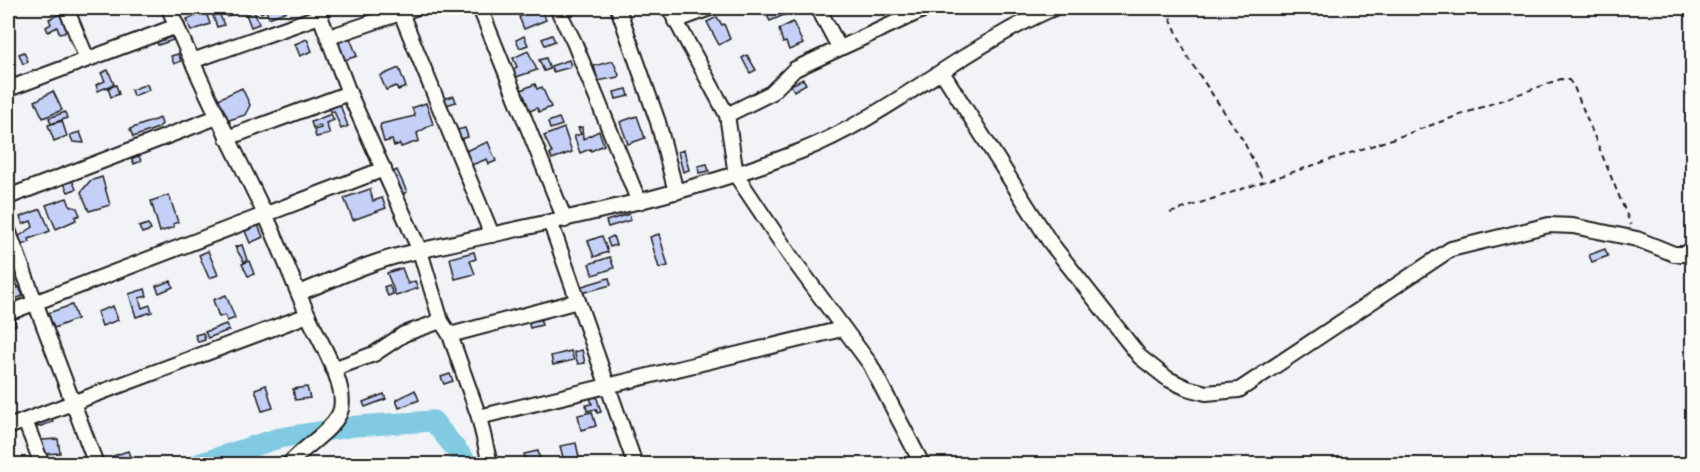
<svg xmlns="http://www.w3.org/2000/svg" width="1700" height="472" font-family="Itim,sans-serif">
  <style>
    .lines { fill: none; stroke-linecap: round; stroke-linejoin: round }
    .river { stroke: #81cae2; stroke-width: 21 }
    .building { fill: #c4d0f7; stroke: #1c1c1c; stroke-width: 1.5 }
    .minor-casing { stroke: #1c1c1c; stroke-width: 18 }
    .path { stroke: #1c1c1c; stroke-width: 2; stroke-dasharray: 6 4.5; stroke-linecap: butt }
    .minor { stroke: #fdfcf7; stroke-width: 14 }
  </style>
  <rect width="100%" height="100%" fill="#f2f3f7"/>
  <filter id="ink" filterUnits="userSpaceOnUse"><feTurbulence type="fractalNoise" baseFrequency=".0167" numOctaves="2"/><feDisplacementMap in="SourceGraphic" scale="12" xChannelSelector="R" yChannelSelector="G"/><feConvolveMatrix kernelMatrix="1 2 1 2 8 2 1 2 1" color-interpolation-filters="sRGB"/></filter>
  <g filter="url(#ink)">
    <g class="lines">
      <path class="river" d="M198,464L279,438L356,426L433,421L468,464"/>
    </g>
    <g class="building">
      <path d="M223,8H236L237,11L227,17Z"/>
      <path d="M259,8H291L292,9L269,18L266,10L261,13Z"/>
      <path d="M541,8L546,20L524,29L519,17Z"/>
      <path d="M763,8H789L791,12L770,21Z"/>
      <path d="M254,11L259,24L251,27L246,14Z"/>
      <path d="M206,12L210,24L191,31L187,19Z"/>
      <path d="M219,13L224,25L217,27L213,16Z"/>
      <path d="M60,14L67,31L60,34L57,27L48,32L46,27L51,24L49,19Z"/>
      <path d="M717,17L722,25L724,24L730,39L719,45L707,22Z"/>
      <path d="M793,22L803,44L789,50L786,42L783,43L779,29Z"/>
      <path d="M170,33L173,40L158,45L157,42L153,44L152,40Z"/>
      <path d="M552,35L555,41L545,45L542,39Z"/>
      <path d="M524,36L528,45L520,48L516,40Z"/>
      <path d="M350,38L357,56L342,61L335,44Z"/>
      <path d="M307,39L312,51L300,56L295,44Z"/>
      <path d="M528,51L537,70L516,77L513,69L517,67L513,58Z"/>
      <path d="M24,52L28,62L23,64L19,54Z"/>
      <path d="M178,54L181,61L174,64L171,56Z"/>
      <path d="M747,55L756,70L750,73L742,58Z"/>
      <path d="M546,58L550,69L544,71L539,60Z"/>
      <path d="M569,60L571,67L553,72L551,66Z"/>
      <path d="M613,61L619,75L618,77L598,81L594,66Z"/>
      <path d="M399,68L406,87L398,90L396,86L386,90L380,76Z"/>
      <path d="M108,70L114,84L98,91L96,85L105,81L101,73Z"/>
      <path d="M803,79L806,84L794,91L791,85Z"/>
      <path d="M147,84L149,90L133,96L131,90Z"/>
      <path d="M535,84L537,89L542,87L551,107L539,112L537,108L525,113L520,101L525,99L521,90Z"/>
      <path d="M116,85L119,94L111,97L108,88Z"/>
      <path d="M242,88L250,105L245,115L226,121L216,100Z"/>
      <path d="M627,89L629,96L616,99L614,92Z"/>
      <path d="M53,91L62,110L43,118L35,101Z"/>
      <path d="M454,96L456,102L443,106L441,99Z"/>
      <path d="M339,102L348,126L341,129L334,111L331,112L329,106Z"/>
      <path d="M426,103L433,124L417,133L419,141L401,147L400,144L394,146L392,140L384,142L380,127L381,124L415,116L412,108Z"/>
      <path d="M65,112L67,118L51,124L49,118Z"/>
      <path d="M331,114L334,120L326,123L330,134L316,137L314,130L321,128L320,125L313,128L311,122Z"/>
      <path d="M637,116L645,138L628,144L620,122Z"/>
      <path d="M160,118L162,124L158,128L133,137L130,129Z"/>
      <path d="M559,118L562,125L550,129L548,122Z"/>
      <path d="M62,121L67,136L54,141L48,125Z"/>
      <path d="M582,127L583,139L599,131L604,145L591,151L590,149L580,153L574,136L581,134L578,128Z"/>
      <path d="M465,128L468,137L457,140L454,131Z"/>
      <path d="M564,128L572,152L552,159L550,154L552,153L544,136Z"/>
      <path d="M80,132L84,143L73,142L70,135Z"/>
      <path d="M488,142L496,161L489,164L487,159L469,166L463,152Z"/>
      <path d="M684,150L689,170L683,172L678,152Z"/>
      <path d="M138,154L141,161L134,164L131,157Z"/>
      <path d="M707,164L709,171L699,173L698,166Z"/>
      <path d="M397,170L407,192L401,195L391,173Z"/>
      <path d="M102,177L110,205L89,211L81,192L90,181Z"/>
      <path d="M72,180L76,189L68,192L64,183Z"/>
      <path d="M370,189L373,201L382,198L386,208L353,220L344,198Z"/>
      <path d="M169,195L178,222L173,224L174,227L160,232L151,201Z"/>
      <path d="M67,198L70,206L77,208L80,215L75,217L76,220L56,229L46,205Z"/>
      <path d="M41,209L50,231L29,239L30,242L22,245L18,237L33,227L31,221L23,224L20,217Z"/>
      <path d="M629,214L631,220L608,227L606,221Z"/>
      <path d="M148,224L151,230L142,233L139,227Z"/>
      <path d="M258,225L263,237L250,243L245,231Z"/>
      <path d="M659,234L668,266L659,268L650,237Z"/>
      <path d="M602,236L608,252L594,257L588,241Z"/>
      <path d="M613,236L616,245L610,247L607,239Z"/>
      <path d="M242,245L247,260L244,262L235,247Z"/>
      <path d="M1605,249L1608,256L1592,262L1589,255Z"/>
      <path d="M208,251L218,275L209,278L199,255Z"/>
      <path d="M474,252L476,259L470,261L475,274L455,279L450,258Z"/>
      <path d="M610,257L614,268L593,275L589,264Z"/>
      <path d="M249,261L254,274L248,276L242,264Z"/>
      <path d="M402,268L408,284L415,281L418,288L396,296L387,273Z"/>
      <path d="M15,277L18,287L12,289L8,279Z"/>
      <path d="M609,278L611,285L581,293L579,287Z"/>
      <path d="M171,281L173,287L159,293L156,286Z"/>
      <path d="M389,285L393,294L388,296L384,287Z"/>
      <path d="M19,287L23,296L9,301L8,292Z"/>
      <path d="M145,289L147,296L139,298L142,308L150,305L152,312L136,317L129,294Z"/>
      <path d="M226,295L235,318L227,321L225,315L219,317L213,300Z"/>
      <path d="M72,305L77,319L54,328L48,313Z"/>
      <path d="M113,306L118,320L102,326L97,312Z"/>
      <path d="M14,317L16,325L8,328V320Z"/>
      <path d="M540,318L542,325L530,328L528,321Z"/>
      <path d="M226,324L229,330L208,338L205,332Z"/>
      <path d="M203,333L205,340L198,342L195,335Z"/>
      <path d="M582,350L585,363L578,364L574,352Z"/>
      <path d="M571,351L574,360L553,365L551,356Z"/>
      <path d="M450,374L453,381L444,384L441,377Z"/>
      <path d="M266,385L273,408L262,411L255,389Z"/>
      <path d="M307,387L310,398L295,400L293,389Z"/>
      <path d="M415,390L419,400L399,408L396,400Z"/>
      <path d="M384,394L386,399L365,407L363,402Z"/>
      <path d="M596,395L601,412L597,413L596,409L587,411L586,405L592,404L590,397Z"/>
      <path d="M592,412L596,426L581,430L578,415Z"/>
      <path d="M51,417L53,422L38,427L37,422Z"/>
      <path d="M58,439L60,453L44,454L42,440Z"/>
      <path d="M576,443L579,457L564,461L560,446Z"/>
      <path d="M128,451L133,464H116L113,456Z"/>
      <path d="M538,451L540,459L526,462L524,454Z"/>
    </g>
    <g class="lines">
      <g class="minor-casing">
        <g id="minor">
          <path d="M66,8L87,59"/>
          <path d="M169,8C197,77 231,143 263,210C280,245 292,281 308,315C318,339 347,383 341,409C337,428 302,448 289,464"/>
          <path d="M320,8V16L349,93L420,251L441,321L450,335L479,417L490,464"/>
          <path d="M480,8L565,220"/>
          <path d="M557,8L574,42L639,202"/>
          <path d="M618,8L658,122L676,192"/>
          <path d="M669,8L727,115L736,175L791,257L870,364L922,464"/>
          <path d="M818,8L839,47"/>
          <path d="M401,13L492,235"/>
          <path d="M675,21L710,8"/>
          <path d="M329,37L415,8"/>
          <path d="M192,61L320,16"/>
          <path d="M942,72L1050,242L1140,357L1168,379L1187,388L1206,393L1239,390L1451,249L1549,225L1573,226L1637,239L1674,254H1685L1692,249"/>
          <path d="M8,89L177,26"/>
          <path d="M727,115L771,93L795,69L927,8"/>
          <path d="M227,138L349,93"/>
          <path d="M8,197L217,117"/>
          <path d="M551,224L635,464"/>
          <path d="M8,230L96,464"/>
          <path d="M299,293C333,280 369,262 405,254C538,223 673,201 801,151C891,115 965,46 1054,8"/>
          <path d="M8,313L384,169"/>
          <path d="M450,335L578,301"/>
          <path d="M333,369L374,354L404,334L441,321"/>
          <path d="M479,417L842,329"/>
          <path d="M25,421L42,464"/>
          <path d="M8,427L308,315"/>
        </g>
      </g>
      <g class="path">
        <path d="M1166,8L1188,58L1243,140L1263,181"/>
        <path d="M1170,213L1398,137L1561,79L1569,80L1574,87L1631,225"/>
      </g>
      <use href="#minor" class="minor"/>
    </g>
  </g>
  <rect width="1700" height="472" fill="none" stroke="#fdfcf7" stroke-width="30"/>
  <rect x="15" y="15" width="1670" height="442" fill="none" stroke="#1c1c1c" stroke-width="2" filter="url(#ink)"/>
</svg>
